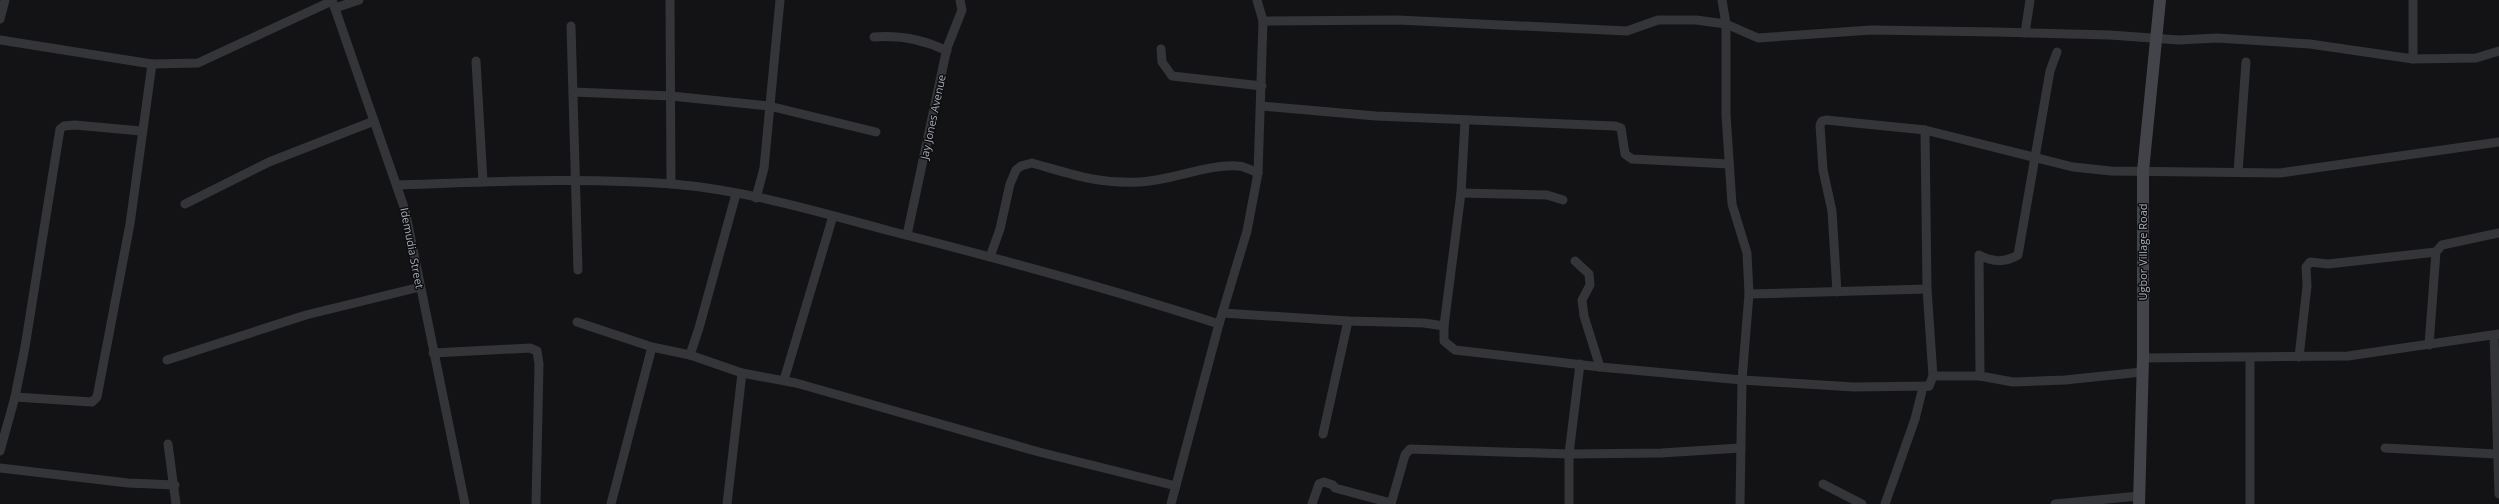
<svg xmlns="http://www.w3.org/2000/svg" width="2499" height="504" font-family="'Open Sans',sans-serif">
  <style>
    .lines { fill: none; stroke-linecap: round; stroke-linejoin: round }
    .street { stroke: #343539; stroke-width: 9 }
    .secondary { stroke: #424449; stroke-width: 12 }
    .labels { text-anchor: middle; stroke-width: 3; stroke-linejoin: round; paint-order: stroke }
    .street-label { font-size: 11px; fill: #a5abb5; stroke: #0e0e10 }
  </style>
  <rect width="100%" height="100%" fill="#131315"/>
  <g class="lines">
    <g class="street">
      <path d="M332,0L405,210L465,504"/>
      <path d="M670,0L671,184"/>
      <path d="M1722,0L1726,24V115L1732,204L1747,253L1749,294L1742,380L1740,504"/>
      <path d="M2413,0V59"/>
      <path d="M335,8L359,0"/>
      <path d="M0,19L5,0"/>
      <path d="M1263,21L1398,20L1627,31L1658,20H1696L1726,24L1758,38L1871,30L1996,32L2110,35L2179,40L2217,38L2310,44L2413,59L2476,58L2499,51"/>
      <path d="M571,26L578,270"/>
      <path d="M2025,33L2030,0"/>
      <path d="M874,37C900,35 923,39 947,51"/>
      <path d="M0,40L152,64L198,63L332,1"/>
      <path d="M1161,49L1162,62L1172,76L1262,86"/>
      <path d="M476,61L483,182"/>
      <path d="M573,92L671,96L769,106L876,132"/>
      <path d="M1261,106L1376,116L1615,126L1621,128L1625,154L1632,159L1729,164"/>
      <path d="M1465,121L1461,193L1444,326V341L1455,350L1600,367L1742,380L1854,387L1929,386"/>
      <path d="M1925,130L1927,289L1933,376"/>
      <path d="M2238,172L2246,62"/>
      <path d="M397,185C488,182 581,177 672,184C746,190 819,212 890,231C1001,259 1111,289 1219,324"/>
      <path d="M1461,193L1547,195L1563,200"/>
      <path d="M756,198L764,168L780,0"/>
      <path d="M185,204L269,162L374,121"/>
      <path d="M907,235L947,48L962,10L960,0"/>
      <path d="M990,257L1000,229L1010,184L1016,170L1021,166L1032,163C1071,174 1097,184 1139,182C1172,181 1205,164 1238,166C1245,166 1252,171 1258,173"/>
      <path d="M1575,261L1589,274L1590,285L1582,300L1584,316L1600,367"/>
      <path d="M1837,292L1832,211L1823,170L1820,125L1822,121L1826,120L1925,130L2073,167L2111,171L2280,173L2499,142"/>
      <path d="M1749,294L1927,289"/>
      <path d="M1223,313L1348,321L1424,323L1444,326"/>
      <path d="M577,322L652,347L690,355"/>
      <path d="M2494,335L2499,494"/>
      <path d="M2429,345L2436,252L2442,245L2499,233"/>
      <path d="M433,353L530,348L537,351L539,364L536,504"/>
      <path d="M2299,357L2307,286L2306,267L2310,262L2328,264L2436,252"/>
      <path d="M2143,358L2348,356L2499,334"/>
      <path d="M2250,358V504"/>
      <path d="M167,360L306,315L420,287"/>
      <path d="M742,373L796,383L1039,452L1176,486"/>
      <path d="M1980,376L1979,255C1993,262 2004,263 2018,255L2050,71L2057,52"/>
      <path d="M784,380L833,216"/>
      <path d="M15,397L92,402L97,397L130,224L152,64"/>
      <path d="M1323,434L1348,321"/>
      <path d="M168,444L176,504"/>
      <path d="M2385,448L2496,454"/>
      <path d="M0,451L15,397L25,347L60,129L64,126L75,125L141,131"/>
      <path d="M0,468L128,483L175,485"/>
      <path d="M1823,484L1862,504"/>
      <path d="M611,504L652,347"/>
      <path d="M727,504L742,373L690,355L699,328L736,194"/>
      <path d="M1171,504L1219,324L1247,231L1258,173L1263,21L1257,0"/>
      <path d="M1312,504L1319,484L1324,482L1333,485L1335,488L1391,503"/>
      <path d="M1391,504L1405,455L1410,449L1569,454L1661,453L1741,448"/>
      <path d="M1569,504V454L1580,364"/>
      <path d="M1885,504L1915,419L1923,387L1929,386L1933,376H1980L2013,382L2065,380L2142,372"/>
      <path d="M2055,504L2139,496"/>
    </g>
    <path class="secondary" d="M2139,504L2143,358V171L2160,0"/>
  </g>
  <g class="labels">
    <g class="street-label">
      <text transform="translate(933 117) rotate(-78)" y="4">Jay Jones Avenue</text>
      <text transform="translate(412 248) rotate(79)" y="4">Idemudia Street</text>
      <text transform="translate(2143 252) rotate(-90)" y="4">Ugbor Village Road</text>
    </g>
  </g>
</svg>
